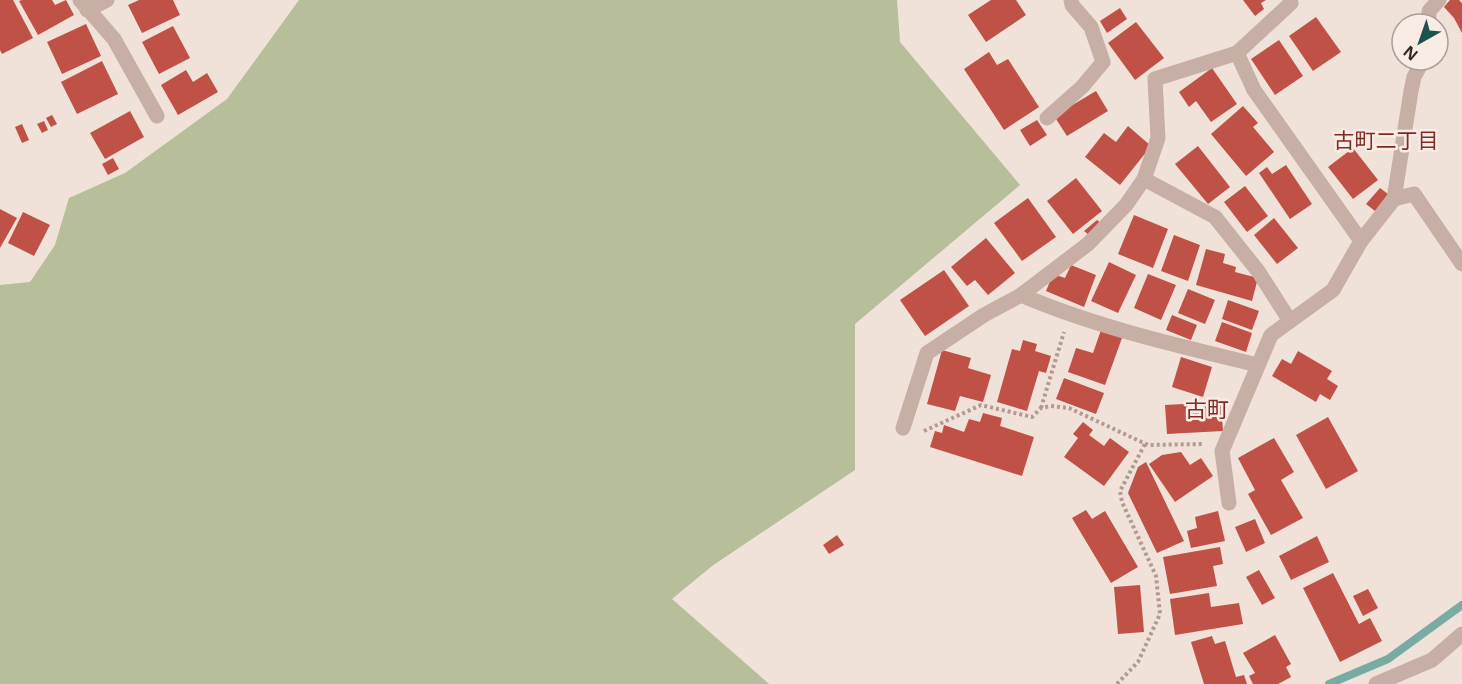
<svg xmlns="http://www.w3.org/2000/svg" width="1462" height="684" font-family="'Noto Sans','Noto Sans JP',sans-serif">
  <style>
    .green { fill: #b7be9a }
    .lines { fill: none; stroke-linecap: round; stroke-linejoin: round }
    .stream { stroke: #79aba5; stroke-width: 8 }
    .building { fill: #c05146 }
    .path { stroke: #b39990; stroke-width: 4; stroke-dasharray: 3 3; stroke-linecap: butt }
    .minor { stroke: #c7afa5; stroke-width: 15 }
    .labels { text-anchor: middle; stroke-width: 5; stroke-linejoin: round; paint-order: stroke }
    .neighbourhood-label { font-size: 21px; fill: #7e2b23; stroke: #f8ece5 }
    .quarter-label { font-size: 22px; fill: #7e2b23; stroke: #f8ece5 }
  </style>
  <rect width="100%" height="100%" fill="#f0e1d9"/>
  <path class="green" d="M299,0H897L900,42L1020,185L855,324V470L712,566L672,599L769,684H0V285L30,282L55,245L69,198L125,173L227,99Z"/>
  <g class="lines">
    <path class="stream" d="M1329,684L1388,659L1462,605"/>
  </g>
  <g class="building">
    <path d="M0,0H13L33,38L2,54L0,50Z"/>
    <path d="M22,0H52L55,5L66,0L74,15L38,35L19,1Z"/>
    <path d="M139,0H173L180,15L142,33L128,5Z"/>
    <path d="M991,0H1016L1026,15L986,42L968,15Z"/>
    <path d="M1243,0H1266L1261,3L1264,9L1255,16Z"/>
    <path d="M1450,0H1459L1462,3V33L1454,18L1444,7Z"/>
    <path d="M1120,8L1127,19L1107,33L1100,21Z"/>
    <path d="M1316,17L1341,52L1313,71L1289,36Z"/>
    <path d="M1136,22L1164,58L1135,80L1108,43Z"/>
    <path d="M86,24L101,56L62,74L47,42Z"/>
    <path d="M173,26L190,58L159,74L142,42Z"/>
    <path d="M1279,40L1303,76L1275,95L1251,59Z"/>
    <path d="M989,52L997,65L1008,59L1039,107L1004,130L964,69Z"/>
    <path d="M102,61L118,94L77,114L61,82Z"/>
    <path d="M1212,68L1237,104L1211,122L1196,101L1189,107L1179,92Z"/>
    <path d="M186,70L193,82L207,73L218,92L178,115L161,85Z"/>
    <path d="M1096,91L1108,111L1067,136L1054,116Z"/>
    <path d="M1243,106L1258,123L1253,127L1274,152L1246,176L1211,134Z"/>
    <path d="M130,111L144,137L105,159L90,133Z"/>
    <path d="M52,115L57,124L51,127L46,118Z"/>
    <path d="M1037,120L1047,135L1030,146L1020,130Z"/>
    <path d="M44,121L48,130L42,133L37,124Z"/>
    <path d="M22,124L29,140L22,143L15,127Z"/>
    <path d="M1128,126L1151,146L1120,185L1085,157L1104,133L1116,142Z"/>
    <path d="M1198,146L1230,187L1208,204L1175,164Z"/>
    <path d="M1353,148L1378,180L1353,199L1328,167Z"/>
    <path d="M113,158L119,169L108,175L102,164Z"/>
    <path d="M1286,165L1312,204L1290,219L1259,173L1267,167L1272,174Z"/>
    <path d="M1076,178L1102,211L1073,234L1047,201Z"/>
    <path d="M1245,186L1268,216L1247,232L1224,202Z"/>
    <path d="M1380,188L1388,194L1375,211L1366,204Z"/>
    <path d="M1028,198L1056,237L1022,261L994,223Z"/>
    <path d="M0,209L17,218L0,248Z"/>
    <path d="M23,212L50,225L34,256L8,243Z"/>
    <path d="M1134,215L1168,229L1153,268L1118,254Z"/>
    <path d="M1274,218L1298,248L1277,264L1254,235Z"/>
    <path d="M1097,220L1102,224L1089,235L1084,231Z"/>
    <path d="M1174,235L1200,245L1188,281L1161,271Z"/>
    <path d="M986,238L1015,273L988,295L975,280L967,286L951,267Z"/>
    <path d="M1206,249L1225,254L1223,263L1236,267L1235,272L1258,278L1252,301L1196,285Z"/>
    <path d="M1109,262L1136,275L1118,313L1091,301Z"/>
    <path d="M1071,265L1096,275L1084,307L1046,291L1053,274L1065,278Z"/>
    <path d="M944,270L969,306L925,336L900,300Z"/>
    <path d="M1148,274L1176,285L1161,320L1134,308Z"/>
    <path d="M1188,289L1215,300L1205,324L1178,313Z"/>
    <path d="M1228,300L1259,311L1252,330L1222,319Z"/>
    <path d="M1172,315L1197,325L1191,340L1166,330Z"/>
    <path d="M1222,322L1252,333L1246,352L1215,341Z"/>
    <path d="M1101,330L1122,338L1105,385L1068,372L1076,348L1093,353Z"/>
    <path d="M1023,340L1037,344L1035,351L1051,356L1046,373L1039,371L1027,411L997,402L1012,349L1020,351Z"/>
    <path d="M942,350L971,358L968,368L991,375L983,402L960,396L955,411L927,404Z"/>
    <path d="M1298,351L1332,371L1327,379L1338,386L1330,400L1320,394L1316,402L1272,376L1282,359L1291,364Z"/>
    <path d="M1181,357L1212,367L1203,397L1172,387Z"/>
    <path d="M1064,378L1104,393L1096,414L1056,399Z"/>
    <path d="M1221,402L1223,431L1167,434L1165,405Z"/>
    <path d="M983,413L1002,418L1000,426L1034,437L1022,476L930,447L935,431L942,433L944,425L964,432L969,419L980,422Z"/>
    <path d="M1328,417L1358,471L1326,489L1296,435Z"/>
    <path d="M1083,422L1093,430L1089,435L1104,446L1110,438L1129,452L1104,486L1064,457L1078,438L1073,434Z"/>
    <path d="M1274,438L1294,472L1281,480L1303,518L1271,535L1248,494L1255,490L1238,458Z"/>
    <path d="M1181,452L1190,465L1201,458L1213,476L1175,502L1149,464L1162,455Z"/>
    <path d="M1146,462L1184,541L1157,553L1128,493L1138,467Z"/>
    <path d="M1086,510L1092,519L1105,511L1138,567L1111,583L1072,518Z"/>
    <path d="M1218,511L1225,541L1191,548L1187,531L1197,528L1195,517Z"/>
    <path d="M1255,519L1265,543L1246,552L1235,527Z"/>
    <path d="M837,535L844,545L829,554L823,545Z"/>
    <path d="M1317,536L1329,562L1291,580L1279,556Z"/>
    <path d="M1220,547L1223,564L1213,566L1217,586L1170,594L1163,557Z"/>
    <path d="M1259,570L1275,598L1262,605L1246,577Z"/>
    <path d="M1333,573L1359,624L1370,618L1382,641L1340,662L1303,588Z"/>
    <path d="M1140,585L1144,632L1118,634L1114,587Z"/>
    <path d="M1368,589L1378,608L1363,616L1353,596Z"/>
    <path d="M1209,593L1211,607L1239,603L1243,624L1175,635L1170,599Z"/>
    <path d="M1275,635L1291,664L1286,667L1291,677L1278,684H1253L1249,676L1255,673L1243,653Z"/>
    <path d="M1212,636L1215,644L1225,641L1236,677L1244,675L1247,684H1204L1191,642Z"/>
  </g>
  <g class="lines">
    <g class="path">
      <path d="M1041,408L1064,332"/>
      <path d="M924,431L981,405L1032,417L1041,408L1051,406L1069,408L1148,445L1203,444"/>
      <path d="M1117,684L1138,662L1160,614L1156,576L1122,502L1120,491L1145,444"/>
    </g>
    <g class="minor">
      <path d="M80,0L114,39L157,116"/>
      <path d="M1290,0L1291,3L1237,53L1254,90L1361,241"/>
      <path d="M87,10L107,0"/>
      <path d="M1429,24V11L1439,0"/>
      <path d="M1047,118L1082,87L1103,62L1091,27L1072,5L1071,0"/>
      <path d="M1144,179L1215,217L1258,271L1290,321"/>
      <path d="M1394,199L1411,91L1414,77L1423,60"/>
      <path d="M1021,295C1096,327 1178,346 1258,365"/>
      <path d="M903,428L927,353L984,315L1021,295L1088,244L1126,205L1144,179L1158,138L1155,79L1237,53"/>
      <path d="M1229,503L1222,451L1271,335L1333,290L1361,241L1394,199L1414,194L1462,264"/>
      <path d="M1376,684L1432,660L1462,634"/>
    </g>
  </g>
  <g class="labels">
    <g class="neighbourhood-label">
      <text x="1386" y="148">古町二丁目</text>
    </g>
    <g class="quarter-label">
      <text x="1207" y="417">古町</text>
    </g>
  </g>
  <g transform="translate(1420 42) rotate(220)"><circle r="28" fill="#f8ece5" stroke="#a99e99" stroke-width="1.5"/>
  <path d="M0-4.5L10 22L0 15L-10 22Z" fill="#1e524e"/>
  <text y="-9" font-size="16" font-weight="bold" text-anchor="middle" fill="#332826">N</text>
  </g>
</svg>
